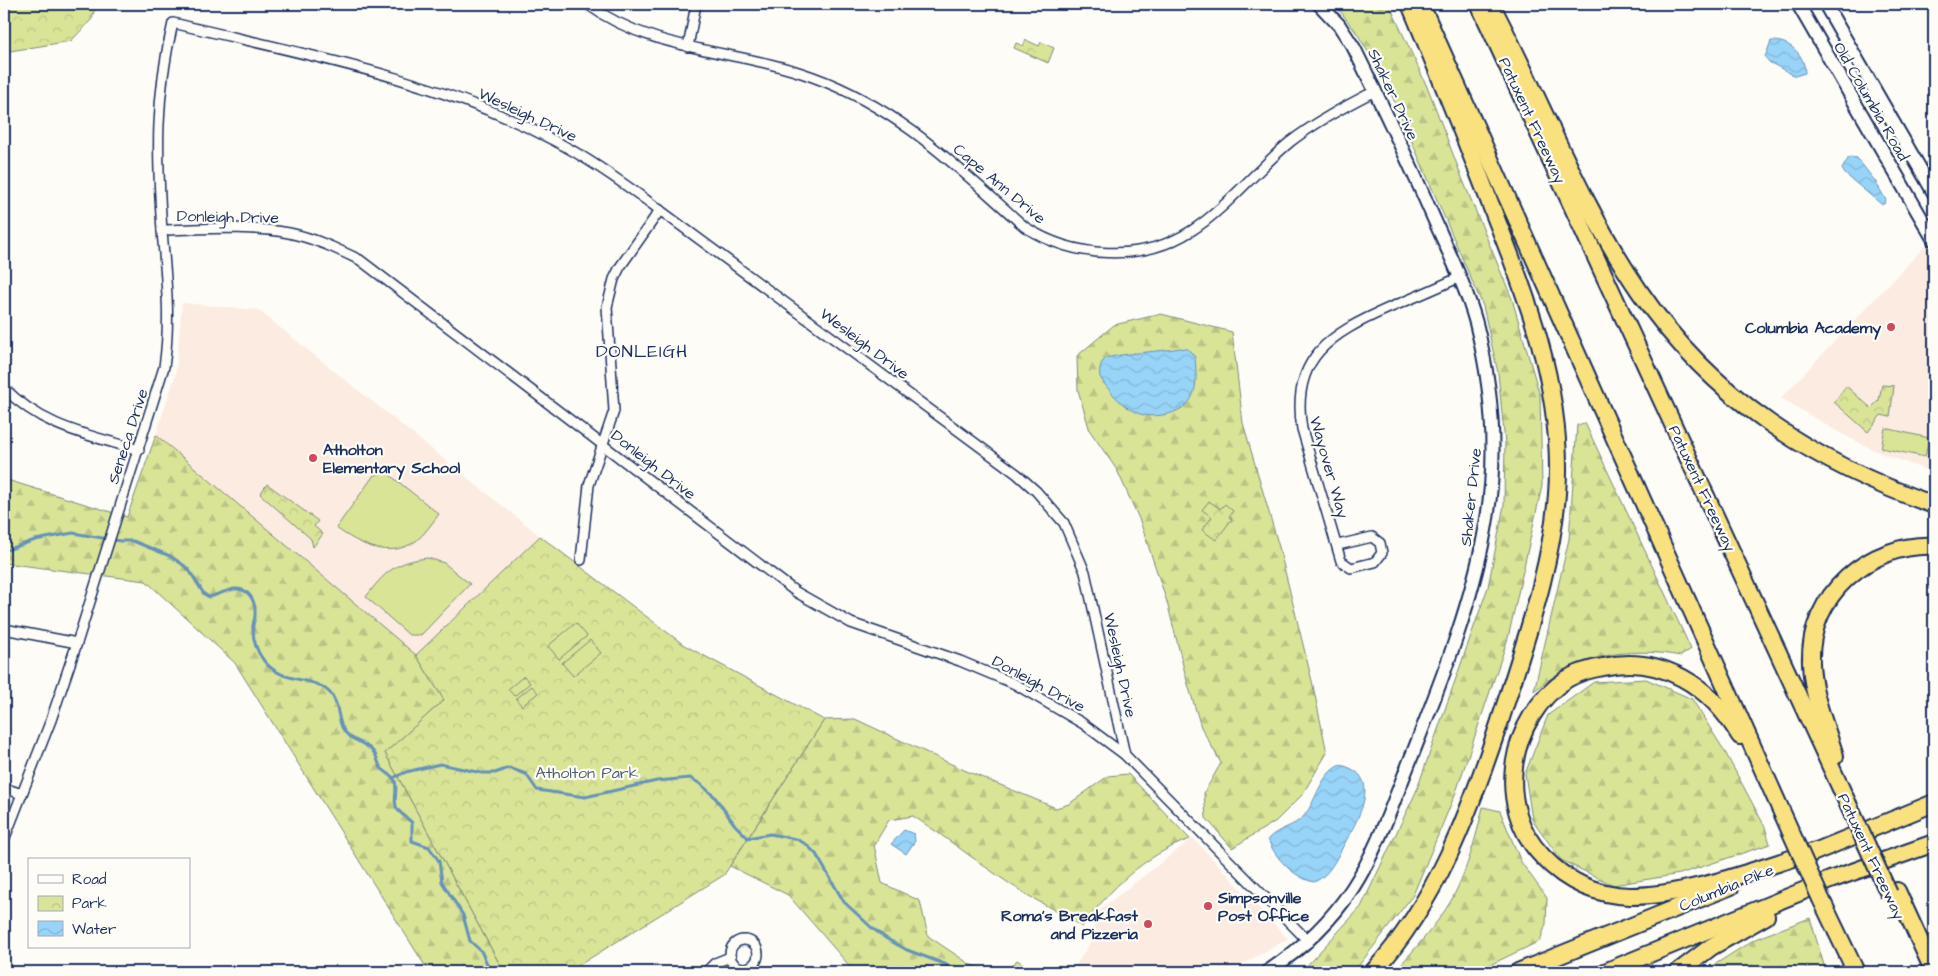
<svg xmlns="http://www.w3.org/2000/svg" width="1938" height="976" font-family="'Architects Daughter',sans-serif">
  <style>
    .built { fill: #fcebe0 }
    .forest { fill: url(#forest-firs); stroke: #7a8a7a }
    .park { fill: url(#park-crowns); stroke: #7a8a7a }
    .pitch { fill: #d9e497; stroke: #7a8a7a }
    .water { fill: url(#water-waves); stroke: #6692ba }
    .lines { fill: none; stroke-linecap: round; stroke-linejoin: round }
    .stream { stroke: #6692ba; stroke-width: 3 }
    .street-casing { stroke: #1b2f5e; stroke-width: 12 }
    .secondary-casing { stroke: #1b2f5e; stroke-width: 16 }
    .highway-casing { stroke: #1b2f5e; stroke-width: 20 }
    .street { stroke: #fdfcf7; stroke-width: 9 }
    .secondary { stroke: #fdfcf7; stroke-width: 12 }
    .highway { stroke: #fae180; stroke-width: 16 }
    .highway-bridge-casing { stroke: #1b2f5e; stroke-width: 20; stroke-linecap: butt }
    .highway-bridge { stroke: #fae180; stroke-width: 16 }
    .poi-dot { fill: #d1495b; stroke: #fdfcf7; stroke-width: 2 }
    .labels { text-anchor: middle; stroke-width: 4.5; stroke-linejoin: round; paint-order: stroke }
    .street-label { font-size: 16px; fill: #1b2f5e; stroke: #fdfcf7 }
    .poi-label { font-size: 16px; font-weight: bold; fill: #1b2f5e; stroke: #fdfcf7; text-anchor: end }
    .park-label { font-size: 16px; fill: #4a5c6c; stroke: #fdfcf7 }
    .neighbourhood-label { font-size: 18px; letter-spacing: 1px; fill: #1b2f5e; stroke: #fdfcf7 }
  </style>
  <defs>
    <pattern id="forest-firs" width="22" height="20" patternUnits="userSpaceOnUse" patternTransform="scale(1.25)"><rect width="22" height="20" fill="#d9e497"/><path d="M5 1l3.5 6h-7zM16 11l3.5 6h-7z" fill="#bac485"/></pattern>
    <pattern id="park-crowns" width="20" height="18" patternUnits="userSpaceOnUse" patternTransform="scale(1.25)"><rect width="20" height="18" fill="#d9e497"/><path d="M2 6a3 3 0 1 1 6 0M12 15a3 3 0 1 1 6 0" fill="none" stroke="#bac485"/></pattern>
    <pattern id="water-waves" width="16" height="10" patternUnits="userSpaceOnUse" patternTransform="scale(1.25)"><rect width="16" height="10" fill="#98d4f8"/><path d="M0 5q4-4 8 0t8 0" fill="none" stroke="#82b6d7"/></pattern>
  </defs>
  <rect width="100%" height="100%" fill="#fdfcf7"/>
  <filter id="ink" filterUnits="userSpaceOnUse"><feTurbulence type="fractalNoise" baseFrequency=".02" numOctaves="2"/><feDisplacementMap in="SourceGraphic" scale="10" xChannelSelector="R" yChannelSelector="G"/><feConvolveMatrix kernelMatrix="1 2 1 2 8 2 1 2 1" color-interpolation-filters="sRGB"/></filter>
  <g filter="url(#ink)">
    <g class="built">
      <path d="M1926,245L1934,256V473L1878,452L1840,433L1781,398Z"/>
      <path d="M182,303L258,310L540,536L416,655L156,435L176,373Z"/>
      <path d="M1193,838L1288,939L1228,972H1072L1093,938L1097,912Z"/>
    </g>
    <g class="forest">
      <path d="M1335,4H1389L1429,91L1462,178L1512,299L1540,396L1542,486L1508,638L1456,792L1413,895L1360,964L1349,972H1301L1361,907L1416,792L1488,587L1504,505L1505,443L1498,373L1483,306L1386,82L1358,35Z"/>
      <path d="M1161,314L1232,332L1243,423L1279,547L1312,681L1327,753L1302,795L1276,821L1232,848L1206,818L1204,793L1221,763L1201,727L1187,681L1167,602L1140,521L1117,470L1090,431L1078,390L1077,356L1114,325Z"/>
      <path d="M1585,423L1691,649L1681,656C1626,646 1578,655 1534,691L1569,539L1577,425Z"/>
      <path d="M156,435L416,655L444,700L385,753L504,972H429L235,663L146,581L4,563V479L127,517Z"/>
      <path d="M1646,679L1692,699L1725,752L1765,827L1770,844L1680,874L1613,885L1561,860L1532,819L1525,774L1548,715L1594,682Z"/>
      <path d="M855,719L964,770L1056,808L1069,804L1108,776L1128,774L1190,839C1143,856 1111,888 1082,927C1059,911 1033,900 1010,884C977,862 946,837 913,816L889,820L874,845L882,883L920,901L928,936L971,965L992,972H863L853,970L788,895L730,866L824,720Z"/>
      <path d="M1483,807L1500,811L1521,862L1547,898L1546,924L1540,941L1475,972H1394C1414,950 1437,925 1452,899C1467,871 1476,838 1483,807Z"/>
      <path d="M1810,918L1826,972H1703L1755,939Z"/>
      <path d="M1017,960L1036,972H1005Z"/>
    </g>
    <g class="park">
      <path d="M4,4H96L92,19L71,41L4,52Z"/>
      <path d="M1026,40L1039,46L1041,42L1054,48L1048,63L1014,48L1016,43L1023,46Z"/>
      <path d="M1882,385L1894,386L1890,417L1881,415L1868,432L1834,402L1846,386L1871,408L1879,400Z"/>
      <path d="M267,484L318,521L314,526L323,534L313,547L311,539L260,494Z"/>
      <path d="M1209,501L1220,509L1225,504L1233,511L1229,517L1232,519L1216,540L1202,530L1212,517L1202,510Z"/>
      <path d="M540,536L684,645L824,720L724,875L568,972H504L385,753L444,700L416,655Z"/>
    </g>
    <g class="pitch">
      <path d="M1885,428L1929,438L1925,457L1881,448Z"/>
      <path d="M386,472L439,514C432,523 425,534 416,541C388,560 359,544 336,528L374,475Z"/>
      <path d="M428,558L444,563L470,584L421,635H409L366,597C384,572 397,561 428,558Z"/>
      <path d="M576,623L587,636L559,659L548,646Z"/>
      <path d="M590,640L601,653L573,676L562,663Z"/>
      <path d="M524,676L530,683L514,696L508,689Z"/>
      <path d="M532,686L538,693L522,706L516,699Z"/>
    </g>
    <g class="water">
      <path d="M1771,41C1789,40 1805,54 1805,73L1795,76L1769,62L1765,57Z"/>
      <path d="M1849,157L1857,158L1875,181L1886,200L1884,204H1881L1845,174L1842,169Z"/>
      <path d="M1180,348L1188,349L1195,357C1196,371 1198,386 1191,399C1182,415 1151,420 1135,412C1122,406 1107,389 1100,377C1099,370 1100,363 1105,359C1111,354 1167,351 1180,348Z"/>
      <path d="M1340,765C1384,774 1359,817 1346,841C1338,855 1330,876 1314,882C1294,878 1274,857 1268,839C1278,828 1294,827 1304,816C1317,800 1320,774 1340,765Z"/>
      <path d="M904,830L914,834L915,841L906,854L891,844Z"/>
    </g>
    <g class="lines">
      <g class="stream">
        <path d="M4,551L35,540L73,533L120,541H133L170,556L182,564L189,570L204,594L209,597C218,595 226,590 235,589C249,588 256,601 255,615C255,620 252,624 253,629C253,641 257,652 264,661C285,686 313,674 331,694C339,703 337,718 343,729C350,742 368,742 375,754C378,759 378,764 381,768C386,773 393,775 395,781C398,790 392,804 398,810C402,815 408,818 412,823V841L429,847L439,861L442,882L463,915L470,941L481,951L491,972"/>
        <path d="M393,778L406,772L440,764L482,773H495L509,768L526,774L537,790L585,797L657,781L690,778L699,783L714,796L735,825L748,838L770,834L796,839L806,844L816,854L844,902L872,928L887,939L907,950L966,972"/>
      </g>
      <g class="street-casing">
        <g id="street">
          <path d="M587,4C654,53 737,49 813,77C899,108 958,168 1025,227C1073,258 1141,263 1191,231C1225,210 1258,168 1290,142C1316,122 1345,106 1375,91"/>
          <path d="M688,47L696,4"/>
          <path d="M162,230C204,229 248,225 289,233C314,238 337,249 360,260L796,592L851,623L960,661L1015,684L1082,723L1125,755"/>
          <path d="M4,388C44,428 86,434 139,450"/>
          <path d="M1338,545L1372,537L1380,543L1382,553L1375,562L1351,568L1341,561L1302,429C1290,357 1332,333 1389,308C1413,298 1437,288 1460,277"/>
          <path d="M581,560L589,485L614,411L607,307L614,279L620,267L660,210"/>
          <path d="M4,629L77,643"/>
          <path d="M4,788L22,794"/>
          <path d="M4,840L51,720L77,643L164,367C171,319 166,278 162,231C157,156 155,97 173,23C302,54 436,78 555,141C590,159 622,182 653,205L1017,474L1036,491L1064,523L1085,572L1125,755L1309,942"/>
          <circle cx="744" cy="954" r="14"/>
          <path d="M706,972L715,963L730,957"/>
        </g>
      </g>
      <g class="secondary-casing">
        <g id="secondary">
          <path d="M1798,4L1934,240"/>
          <path d="M1825,4L1934,193"/>
          <path d="M1267,972C1359,911 1374,850 1413,753C1441,681 1471,607 1485,530C1498,462 1493,390 1476,323C1466,287 1449,253 1434,219C1409,162 1382,105 1354,48L1339,25L1319,4"/>
        </g>
      </g>
      <g class="highway-casing">
        <g id="highway">
          <path d="M1479,4L1848,804"/>
          <path d="M1494,10C1543,104 1580,205 1640,292C1713,399 1814,463 1934,505"/>
          <path d="M1426,16L1780,808"/>
          <path d="M1740,736C1711,686 1661,654 1603,667C1591,669 1577,673 1567,679C1509,717 1493,806 1543,857C1566,881 1595,895 1630,896C1689,896 1759,868 1816,851"/>
          <path d="M1835,756C1826,726 1812,695 1811,663C1808,595 1869,543 1934,546"/>
          <path d="M1807,855L1934,803"/>
          <path d="M1897,891L1934,972"/>
          <path d="M1821,899L1856,972"/>
          <path d="M1373,972C1437,901 1469,813 1499,724C1524,645 1557,555 1558,472C1559,381 1528,299 1495,216C1468,145 1439,74 1410,4"/>
          <path d="M1518,972L1731,886"/>
          <path d="M1605,972L1830,880L1934,843"/>
          <path d="M1678,972L1711,947L1766,916"/>
        </g>
      </g>
      <use href="#street" class="street"/>
      <use href="#secondary" class="secondary"/>
      <use href="#highway" class="highway"/>
      <g class="highway-bridge-casing">
        <g id="highway-bridge">
          <path d="M1848,804L1889,894"/>
          <path d="M1780,808L1821,899"/>
        </g>
      </g>
      <use href="#highway-bridge" class="highway-bridge"/>
    </g>
  </g>
  <g class="poi-dot">
    <circle cx="1891" cy="327" r="5"/>
    <circle cx="313" cy="458" r="5"/>
    <circle cx="1208" cy="906" r="5"/>
    <circle cx="1148" cy="924" r="5"/>
  </g>
  <g class="labels">
    <g class="street-label">
      <text transform="translate(1394 94) rotate(65)" y="6">Shaker Drive</text>
      <text transform="translate(1872 101) rotate(60)" y="6">Old Columbia Road</text>
      <text transform="translate(528 114) rotate(25)" y="6">Wesleigh Drive</text>
      <text transform="translate(1533 120) rotate(65)" y="6">Patuxent Freeway</text>
      <text transform="translate(1000 183) rotate(40)" y="6">Cape Ann Drive</text>
      <text transform="translate(228 216) rotate(1)" y="6">Donleigh Drive</text>
      <text transform="translate(865 343) rotate(37)" y="6">Wesleigh Drive</text>
      <text transform="translate(127 436) rotate(-72)" y="6">Seneca Drive</text>
      <text transform="translate(654 464) rotate(38)" y="6">Donleigh Drive</text>
      <text transform="translate(1330 467) rotate(74)" y="6">Wayover Way</text>
      <text transform="translate(1703 488) rotate(65)" y="6">Patuxent Freeway</text>
      <text transform="translate(1470 497) rotate(-84)" y="6">Shaker Drive</text>
      <text transform="translate(1121 665) rotate(78)" y="6">Wesleigh Drive</text>
      <text transform="translate(1039 683) rotate(28)" y="6">Donleigh Drive</text>
      <text transform="translate(1872 856) rotate(65)" y="6">Patuxent Freeway</text>
      <text transform="translate(1726 887) rotate(-22)" y="6">Columbia Pike</text>
    </g>
    <g class="poi-label">
      <text x="1881" y="333">Columbia Academy</text>
      <text x="323" y="455" text-anchor="start">Atholton<tspan x="323" dy="18">Elementary School</tspan></text>
      <text x="1218" y="903" text-anchor="start">Simpsonville<tspan x="1218" dy="18">Post Office</tspan></text>
      <text x="1138" y="921">Roma's Breakfast<tspan x="1138" dy="18">and Pizzeria</tspan></text>
    </g>
    <g class="park-label">
      <text x="587" y="778">Atholton Park</text>
    </g>
    <g class="neighbourhood-label">
      <text x="642" y="357">DONLEIGH</text>
    </g>
  </g>
  <rect width="1938" height="976" fill="none" stroke="#fdfcf7" stroke-width="20"/>
  <rect x="10" y="10" width="1918" height="956" fill="none" stroke="#1b2f5e" stroke-width="2" filter="url(#ink)"/>
  <rect x="28" y="858" width="162" height="90" fill="#fdfcf7" stroke="#a3aaba"/>
  <rect x="38" y="875" width="25" height="8" fill="#fdfcf7" stroke="#a3aaba"/>
  <text x="72" y="884" font-size="15" fill="#1b2f5e">Road</text>
  <rect x="38" y="896" width="25" height="15" fill="url(#park-crowns)" stroke="#a3aaba"/>
  <text x="72" y="908" font-size="15" fill="#1b2f5e">Park</text>
  <rect x="38" y="921" width="25" height="15" fill="url(#water-waves)" stroke="#a3aaba"/>
  <text x="72" y="934" font-size="15" fill="#1b2f5e">Water</text>
</svg>
